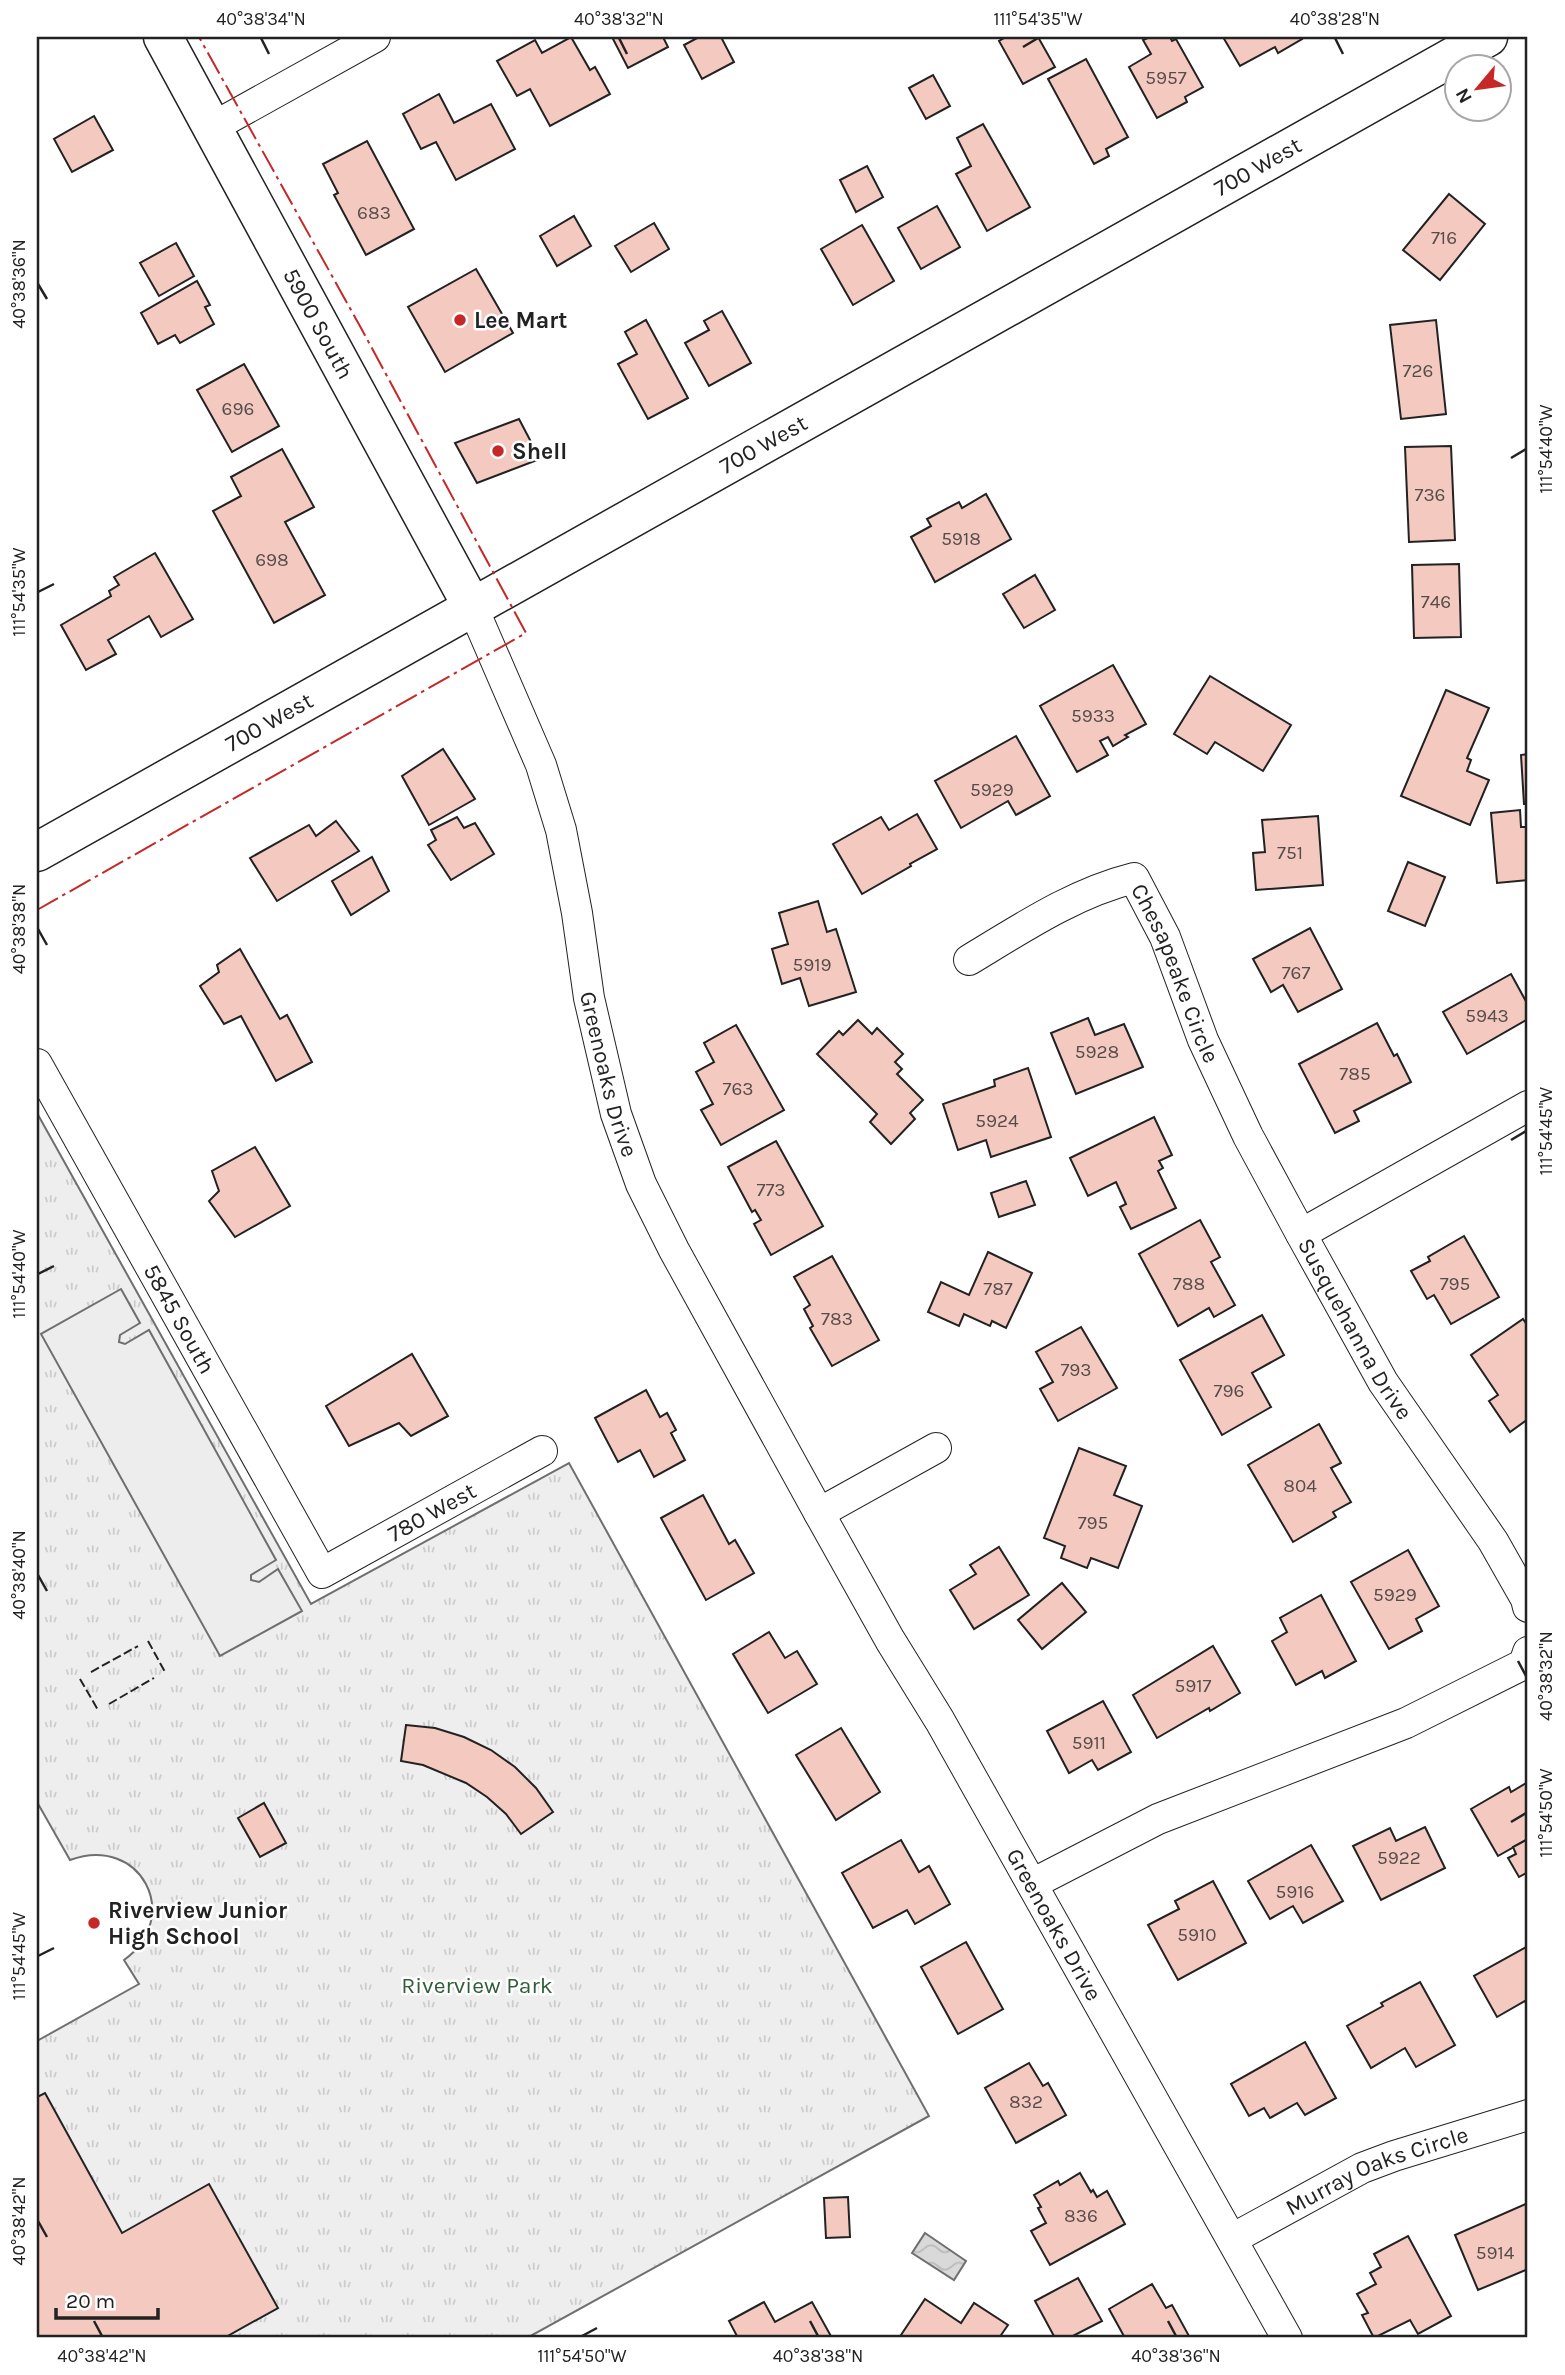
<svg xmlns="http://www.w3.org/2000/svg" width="1565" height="2375" font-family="Karla,sans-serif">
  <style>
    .park { fill: url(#park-tufts); stroke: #6f6f6f; stroke-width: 2 }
    .parking { fill: #ededed; stroke: #6f6f6f; stroke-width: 2 }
    .water { fill: url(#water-waves); stroke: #6f6f6f; stroke-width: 2 }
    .building { fill: #f3c9c0; stroke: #222; stroke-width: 2 }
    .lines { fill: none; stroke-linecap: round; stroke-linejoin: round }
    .street-casing { stroke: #222; stroke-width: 32 }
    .secondary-casing { stroke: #222; stroke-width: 41 }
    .street { stroke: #fff; stroke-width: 30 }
    .secondary { stroke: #fff; stroke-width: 38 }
    .fence { stroke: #222; stroke-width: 2; stroke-dasharray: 9 3.5; stroke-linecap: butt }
    .power { stroke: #c62828; stroke-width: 2; stroke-dasharray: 24 5 3.5 5; stroke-linecap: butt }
    .ticks { fill: none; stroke: #222; stroke-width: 2.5 }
    .poi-dot { fill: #c62828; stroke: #fff; stroke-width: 2.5 }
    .labels { text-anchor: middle; stroke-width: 5; stroke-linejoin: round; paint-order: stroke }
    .number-label { font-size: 19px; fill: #564c4a }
    .street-label { font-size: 23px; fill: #222; stroke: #fff }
    .poi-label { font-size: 23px; font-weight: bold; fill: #222; stroke: #fff; text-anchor: start }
    .park-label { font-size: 23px; fill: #2f5e38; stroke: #fff }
    .neatline { fill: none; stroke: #222; stroke-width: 2.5 }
    .ticks-label { font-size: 18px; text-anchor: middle; fill: #222 }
  </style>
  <defs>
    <pattern id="park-tufts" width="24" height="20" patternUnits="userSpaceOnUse" patternTransform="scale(1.75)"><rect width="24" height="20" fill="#eee"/><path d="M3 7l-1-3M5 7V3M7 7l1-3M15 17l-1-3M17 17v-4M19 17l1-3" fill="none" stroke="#ccc"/></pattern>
    <pattern id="water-waves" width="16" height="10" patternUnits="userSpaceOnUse" patternTransform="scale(1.75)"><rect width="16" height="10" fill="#d9d9d9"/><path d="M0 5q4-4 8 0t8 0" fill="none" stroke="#bababa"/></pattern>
  </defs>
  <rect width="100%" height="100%" fill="#fff"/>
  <path class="park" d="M37,1113L311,1604L569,1463L929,2116L527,2338H37V2041L139,1984L124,1960C184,1916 140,1834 70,1860L37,1802Z"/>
  <path class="parking" d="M121,1289L140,1323L120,1335L119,1342L125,1344L149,1330L276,1560L251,1575V1580L259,1582L278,1569L302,1611L220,1656L41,1334Z"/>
  <path class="water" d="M925,2233L966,2261L954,2280L912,2253Z"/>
  <g class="building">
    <path d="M571,37L590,70L595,67L610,94L550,126L530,89L517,96L497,61L535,40L542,53Z"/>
    <path d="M612,37H663L668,47L628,68Z"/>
    <path d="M699,37H721L734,62L702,79L684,45Z"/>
    <path d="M1006,37H1038L1055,67L1023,84L999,41Z"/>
    <path d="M1150,37H1170L1172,41L1176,39L1203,87L1185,97L1187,102L1157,118L1129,67L1151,54L1143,40Z"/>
    <path d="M1223,37H1301L1302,39L1278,53L1275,47L1240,66Z"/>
    <path d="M1086,59L1128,137L1106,149L1109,156L1094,164L1048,79Z"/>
    <path d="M933,75L950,106L926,119L909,88Z"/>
    <path d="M439,94L454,123L491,104L515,149L456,180L436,142L421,149L403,114Z"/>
    <path d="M94,116L113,150L72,172L54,139Z"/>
    <path d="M983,124L1030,207L987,231L956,174L971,166L957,138Z"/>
    <path d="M367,141L414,229L366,255L334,195L338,193L323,164Z"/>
    <path d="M867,166L883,197L856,212L840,180Z"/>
    <path d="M1449,194L1485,224L1440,280L1403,250Z"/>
    <path d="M937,206L960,247L921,269L898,228Z"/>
    <path d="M574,216L591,246L557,266L540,236Z"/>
    <path d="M654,223L669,249L631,272L615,246Z"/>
    <path d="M862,225L894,281L853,305L821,249Z"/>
    <path d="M176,243L194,276L159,296L140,263Z"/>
    <path d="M476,269L513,333L445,372L408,307Z"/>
    <path d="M197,281L210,305L205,307L214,324L180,343L175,335L158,344L141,313Z"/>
    <path d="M722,311L751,363L709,386L685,343L709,330L704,321Z"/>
    <path d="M646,320L688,398L648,419L618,364L637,354L625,332Z"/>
    <path d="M1436,320L1446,414L1401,419L1390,325Z"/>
    <path d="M244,364L279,426L232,452L197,390Z"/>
    <path d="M519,419L540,459L477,483L455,443Z"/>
    <path d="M1451,446L1455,540L1409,542L1405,447Z"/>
    <path d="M282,449L314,507L285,522L325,595L274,623L213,511L241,496L231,477Z"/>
    <path d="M986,494L1011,539L935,582L911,537L931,526L927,519L959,502L962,508Z"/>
    <path d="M155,553L193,619L161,637L149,616L108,640L116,654L86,670L61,625L111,596L109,591L119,585L114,577Z"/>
    <path d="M1459,564L1461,637L1414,638L1412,565Z"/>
    <path d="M1035,575L1055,610L1024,628L1003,594Z"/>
    <path d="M1113,665L1146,724L1125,735L1128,737L1113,746L1108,737L1100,741L1108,755L1077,772L1040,706Z"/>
    <path d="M1210,676L1291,725L1263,771L1215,742L1207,754L1174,734Z"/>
    <path d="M1446,690L1489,708L1467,758L1471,760L1467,771L1489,780L1470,825L1401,796Z"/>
    <path d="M1016,736L1050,796L1016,815L1008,801L961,828L935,781Z"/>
    <path d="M443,749L475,799L429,825L402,776Z"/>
    <path d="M1528,754V804H1524L1521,755Z"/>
    <path d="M1520,810L1521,827H1528V880L1497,883L1491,813Z"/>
    <path d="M917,814L937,849L910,864L911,866L862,894L833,844L881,817L889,830Z"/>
    <path d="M1318,816L1323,885L1256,890L1253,853L1265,852L1262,820Z"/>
    <path d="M457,817L464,828L475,823L494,854L451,880L428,845L436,840L431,830Z"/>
    <path d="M336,821L359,851L277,901L250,858L309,825L316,836Z"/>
    <path d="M372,857L389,891L351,915L332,881Z"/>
    <path d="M1408,862L1445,877L1425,926L1388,911Z"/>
    <path d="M818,901L827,932L836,929L856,992L809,1006L800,978L782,984L772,949L788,944L779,913Z"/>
    <path d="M1310,928L1342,989L1298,1012L1283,985L1271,992L1253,959Z"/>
    <path d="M240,949L280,1019L287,1015L312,1062L276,1081L241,1016L224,1024L200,986L219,972L217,965Z"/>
    <path d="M1511,974L1528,1005V1019L1467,1054L1443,1012Z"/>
    <path d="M1088,1018L1095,1035L1124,1024L1143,1067L1076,1094L1051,1033Z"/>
    <path d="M858,1020L872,1034L877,1028L903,1054L895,1062L902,1069L897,1074L923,1100L910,1113L915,1119L891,1144L870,1122L877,1114L817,1054L839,1031L843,1035Z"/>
    <path d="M1377,1023L1394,1056L1397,1054L1411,1082L1354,1111L1359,1121L1335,1133L1299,1064Z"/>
    <path d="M736,1025L784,1110L721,1145L701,1110L713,1104L696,1072L714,1062L704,1043Z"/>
    <path d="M1028,1068L1051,1137L991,1157L986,1140L958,1150L943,1104L995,1086L994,1080Z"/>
    <path d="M1154,1117L1172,1155L1159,1161L1163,1168L1158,1171L1176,1208L1131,1229L1120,1207L1126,1204L1116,1182L1088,1196L1070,1158Z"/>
    <path d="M776,1141L823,1226L771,1255L754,1224L761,1220L755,1210L752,1212L728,1167Z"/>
    <path d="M255,1147L290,1206L235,1237L209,1201L219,1191L212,1171Z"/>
    <path d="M1026,1181L1035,1205L999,1217L991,1193Z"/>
    <path d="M1200,1220L1220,1257L1211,1262L1235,1305L1214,1317L1209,1308L1178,1326L1139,1254Z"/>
    <path d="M1464,1236L1499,1297L1451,1324L1434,1295L1427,1299L1411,1271L1430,1261L1428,1257Z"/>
    <path d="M988,1252L1032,1273L1006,1328L992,1321L990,1326L964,1314L959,1326L928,1312L941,1282L969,1295Z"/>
    <path d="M832,1256L879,1340L832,1366L810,1328L813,1326L804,1309L810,1305L794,1277Z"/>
    <path d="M1262,1315L1284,1355L1252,1373L1271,1407L1222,1435L1180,1360Z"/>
    <path d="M1523,1319L1528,1326V1419L1510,1432L1489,1401L1498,1395L1471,1355Z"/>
    <path d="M1081,1327L1117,1388L1058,1421L1040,1389L1053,1382L1036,1352Z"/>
    <path d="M412,1354L448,1416L411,1436L399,1423L349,1446L326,1406Z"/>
    <path d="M646,1390L660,1417L667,1413L676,1430L671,1433L685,1460L654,1477L640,1450L618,1462L595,1418Z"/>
    <path d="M1319,1424L1341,1463L1331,1468L1351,1502L1333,1512L1336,1517L1293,1542L1248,1465Z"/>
    <path d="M1079,1448L1126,1466L1114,1495L1142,1506L1118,1568L1091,1558L1087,1568L1061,1558L1065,1546L1044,1538Z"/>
    <path d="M703,1495L729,1544L735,1540L754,1573L706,1600L661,1518Z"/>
    <path d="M999,1547L1029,1595L974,1629L950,1590L976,1574L970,1565Z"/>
    <path d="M1408,1550L1439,1606L1416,1619L1422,1631L1389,1649L1351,1582Z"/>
    <path d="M1062,1583L1086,1612L1042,1649L1018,1620Z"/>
    <path d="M1321,1595L1356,1661L1325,1678L1322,1671L1296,1685L1272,1641L1287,1632L1280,1618Z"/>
    <path d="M769,1632L785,1658L797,1651L817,1684L768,1713L733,1654Z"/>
    <path d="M1213,1646L1240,1693L1210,1711L1209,1708L1157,1738L1133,1695Z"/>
    <path d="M1103,1701L1131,1752L1098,1770L1092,1760L1069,1773L1047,1731Z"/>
    <path d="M406,1725L435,1728L464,1737L491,1750L515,1767L536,1788L553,1812L521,1834L506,1814L487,1797L466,1783L423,1765L401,1761Z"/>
    <path d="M841,1728L880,1792L836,1820L796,1755Z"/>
    <path d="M1528,1782V1839L1498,1856L1471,1809L1509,1787L1511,1792Z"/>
    <path d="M264,1803L286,1843L260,1857L238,1818Z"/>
    <path d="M1425,1827L1445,1868L1381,1900L1353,1846L1390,1828L1396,1841Z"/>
    <path d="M901,1840L919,1872L929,1866L950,1904L915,1924L907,1910L873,1928L842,1873Z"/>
    <path d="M1526,1840L1528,1844V1872L1519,1877L1508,1858L1516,1854L1513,1847Z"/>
    <path d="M1311,1845L1343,1901L1303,1923L1293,1906L1270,1919L1248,1881Z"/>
    <path d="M1213,1881L1246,1943L1178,1980L1148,1925L1179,1909L1175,1901Z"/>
    <path d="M966,1942L1003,2009L958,2034L921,1967Z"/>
    <path d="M1528,1946V2007L1525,2001L1497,2017L1474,1976Z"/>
    <path d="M1420,1982L1455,2045L1416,2067L1405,2048L1371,2068L1347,2026L1383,2006L1381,2003Z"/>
    <path d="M1305,2042L1336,2098L1305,2115L1297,2103L1270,2118L1264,2108L1249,2116L1231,2084Z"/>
    <path d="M1029,2063L1043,2086L1048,2083L1066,2115L1016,2143L985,2088Z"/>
    <path d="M45,2093L122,2233L209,2184L278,2308L224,2338H37V2097Z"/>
    <path d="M1080,2173L1091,2192L1093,2190L1097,2197L1107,2191L1125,2224L1050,2265L1031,2231L1046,2223L1038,2208L1041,2207L1034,2195L1058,2181L1060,2185Z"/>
    <path d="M848,2197L850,2237L826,2238L824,2198Z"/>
    <path d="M1528,2203V2269L1478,2290L1455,2235Z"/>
    <path d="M1408,2236L1451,2316L1418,2334L1410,2320L1374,2338L1362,2315L1368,2313L1357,2294L1376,2284L1370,2273L1381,2267L1374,2254Z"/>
    <path d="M1078,2278L1102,2321L1069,2338H1055L1035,2301Z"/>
    <path d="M1152,2284L1166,2308L1172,2305L1189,2336L1185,2338H1125L1109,2309Z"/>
    <path d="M925,2299L961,2323L974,2303L1008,2325L999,2338H899Z"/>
    <path d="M764,2302L775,2322L812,2302L832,2338H738L729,2321Z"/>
  </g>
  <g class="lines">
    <g class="street-casing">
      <g id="street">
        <path d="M213,127L375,37"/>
        <path id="s1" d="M473,608L541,765L561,830L577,913L589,998L616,1114L641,1184L674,1250L819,1513L890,1640L940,1721L1287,2338"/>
        <path id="s2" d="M969,960C1022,928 1074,893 1134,878L1165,937L1203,1040L1248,1136L1301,1234L1383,1382L1493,1541L1526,1599L1528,1607"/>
        <path id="s3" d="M37,1064L322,1573L542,1451"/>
        <path d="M1301,1234L1528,1106"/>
        <path d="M819,1513L936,1448"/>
        <path d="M1032,1884L1158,1819L1406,1723L1524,1664L1528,1652"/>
        <path id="s4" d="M1232,2239L1362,2168L1394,2156L1528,2115"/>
      </g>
    </g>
    <g class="secondary-casing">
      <g id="secondary">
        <path id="s5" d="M163,37L473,608"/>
        <path id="s6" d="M37,852L1488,37"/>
      </g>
    </g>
    <use href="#street" class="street"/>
    <use href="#secondary" class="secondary"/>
    <g class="fence">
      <path d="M148,1641L165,1672"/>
      <path d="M91,1672L138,1646"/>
      <path d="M80,1679L98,1710"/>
      <path d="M109,1704L154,1678"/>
    </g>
    <path class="power" d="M37,910L526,633L361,328L199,37"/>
  </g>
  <path class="ticks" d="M261,38L269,54M619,38L627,54M1335,38L1343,54M1023,47L1038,38M38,284L47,299M1511,458L1526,449M38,592L54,584M38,929L47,945M1511,1140L1526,1131M38,1274L54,1266M38,1575L47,1591M1518,1661L1526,1676M1511,1822L1526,1813M38,1956L54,1948M38,2221L47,2237M94,2321L102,2336M810,2321L818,2336M1168,2321L1176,2336M582,2336L597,2328"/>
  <g class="poi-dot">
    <circle cx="460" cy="320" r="7"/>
    <circle cx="498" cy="451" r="7"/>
    <circle cx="94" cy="1923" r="7"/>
  </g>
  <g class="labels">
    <g class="number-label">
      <text x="1166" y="84">5957</text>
      <text x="374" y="219">683</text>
      <text x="1444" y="244">716</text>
      <text x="1418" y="377">726</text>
      <text x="238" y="415">696</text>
      <text x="1430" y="501">736</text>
      <text x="961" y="545">5918</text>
      <text x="272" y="566">698</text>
      <text x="1436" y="608">746</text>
      <text x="1093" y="722">5933</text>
      <text x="992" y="796">5929</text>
      <text x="1290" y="859">751</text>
      <text x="812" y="971">5919</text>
      <text x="1296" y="979">767</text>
      <text x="1487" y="1022">5943</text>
      <text x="1097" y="1058">5928</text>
      <text x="1355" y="1080">785</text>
      <text x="738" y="1095">763</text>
      <text x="997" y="1127">5924</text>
      <text x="771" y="1196">773</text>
      <text x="1189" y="1290">788</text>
      <text x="1455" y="1290">795</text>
      <text x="998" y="1295">787</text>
      <text x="837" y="1325">783</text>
      <text x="1076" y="1376">793</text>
      <text x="1229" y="1397">796</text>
      <text x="1300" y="1492">804</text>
      <text x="1093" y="1529">795</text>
      <text x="1395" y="1601">5929</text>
      <text x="1193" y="1692">5917</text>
      <text x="1089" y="1749">5911</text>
      <text x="1399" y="1864">5922</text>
      <text x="1295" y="1898">5916</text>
      <text x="1197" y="1941">5910</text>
      <text x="1026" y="2108">832</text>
      <text x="1081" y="2222">836</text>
      <text x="1495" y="2259">5914</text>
    </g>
    <g class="street-label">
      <text dy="8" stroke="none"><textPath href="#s6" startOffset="1400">700 West</textPath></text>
      <text dy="8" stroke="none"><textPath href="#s5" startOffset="326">5900 South</textPath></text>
      <text dy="8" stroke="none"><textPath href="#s6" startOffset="833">700 West</textPath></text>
      <text dy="8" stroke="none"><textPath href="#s6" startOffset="266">700 West</textPath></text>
      <text dy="8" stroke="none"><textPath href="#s2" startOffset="289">Chesapeake Circle</textPath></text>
      <text dy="8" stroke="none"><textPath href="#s1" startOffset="488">Greenoaks Drive</textPath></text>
      <text dy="8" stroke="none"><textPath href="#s3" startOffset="292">5845 South</textPath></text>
      <text dy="8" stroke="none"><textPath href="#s2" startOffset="688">Susquehanna Drive</textPath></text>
      <text dy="8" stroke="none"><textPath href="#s3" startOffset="709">780 West</textPath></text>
      <text dy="8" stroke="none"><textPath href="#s1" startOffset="1451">Greenoaks Drive</textPath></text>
      <text dy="8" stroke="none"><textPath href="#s4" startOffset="161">Murray Oaks Circle</textPath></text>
    </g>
    <g class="poi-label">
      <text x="474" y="328">Lee Mart</text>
      <text x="512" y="459">Shell</text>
      <text x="108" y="1918">Riverview Junior<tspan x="108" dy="26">High School</tspan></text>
    </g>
    <g class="park-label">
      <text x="477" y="1993">Riverview Park</text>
    </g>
  </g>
  <rect width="1565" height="2375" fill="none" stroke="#ffffff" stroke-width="77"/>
  <g transform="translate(1478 88) rotate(241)"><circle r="33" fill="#ffffff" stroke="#a7a7a7" stroke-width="2"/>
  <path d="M0-5L12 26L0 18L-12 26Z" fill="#c62828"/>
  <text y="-10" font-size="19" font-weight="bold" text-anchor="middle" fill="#222222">N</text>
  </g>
  <path d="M56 2308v10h102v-10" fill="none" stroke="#222222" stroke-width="3.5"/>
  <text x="66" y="2308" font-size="21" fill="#222222" stroke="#ffffff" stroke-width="5" paint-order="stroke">20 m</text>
  <rect x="38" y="38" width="1488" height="2298" class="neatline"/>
  <g class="ticks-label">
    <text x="261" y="25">40°38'34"N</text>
    <text x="619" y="25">40°38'32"N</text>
    <text x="1038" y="25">111°54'35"W</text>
    <text x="1335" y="25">40°38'28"N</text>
    <text transform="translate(19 284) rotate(-90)" y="6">40°38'36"N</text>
    <text transform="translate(1546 449) rotate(-90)" y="6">111°54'40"W</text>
    <text transform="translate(19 592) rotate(-90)" y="6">111°54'35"W</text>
    <text transform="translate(19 929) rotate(-90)" y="6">40°38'38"N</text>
    <text transform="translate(1546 1131) rotate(-90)" y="6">111°54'45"W</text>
    <text transform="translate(19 1274) rotate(-90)" y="6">111°54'40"W</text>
    <text transform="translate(19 1575) rotate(-90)" y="6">40°38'40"N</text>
    <text transform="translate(1546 1676) rotate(-90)" y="6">40°38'32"N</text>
    <text transform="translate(1546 1813) rotate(-90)" y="6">111°54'50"W</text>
    <text transform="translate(19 1956) rotate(-90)" y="6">111°54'45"W</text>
    <text transform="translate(19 2221) rotate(-90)" y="6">40°38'42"N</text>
    <text x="102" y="2362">40°38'42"N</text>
    <text x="582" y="2362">111°54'50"W</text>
    <text x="818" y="2362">40°38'38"N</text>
    <text x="1176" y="2362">40°38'36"N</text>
  </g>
</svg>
